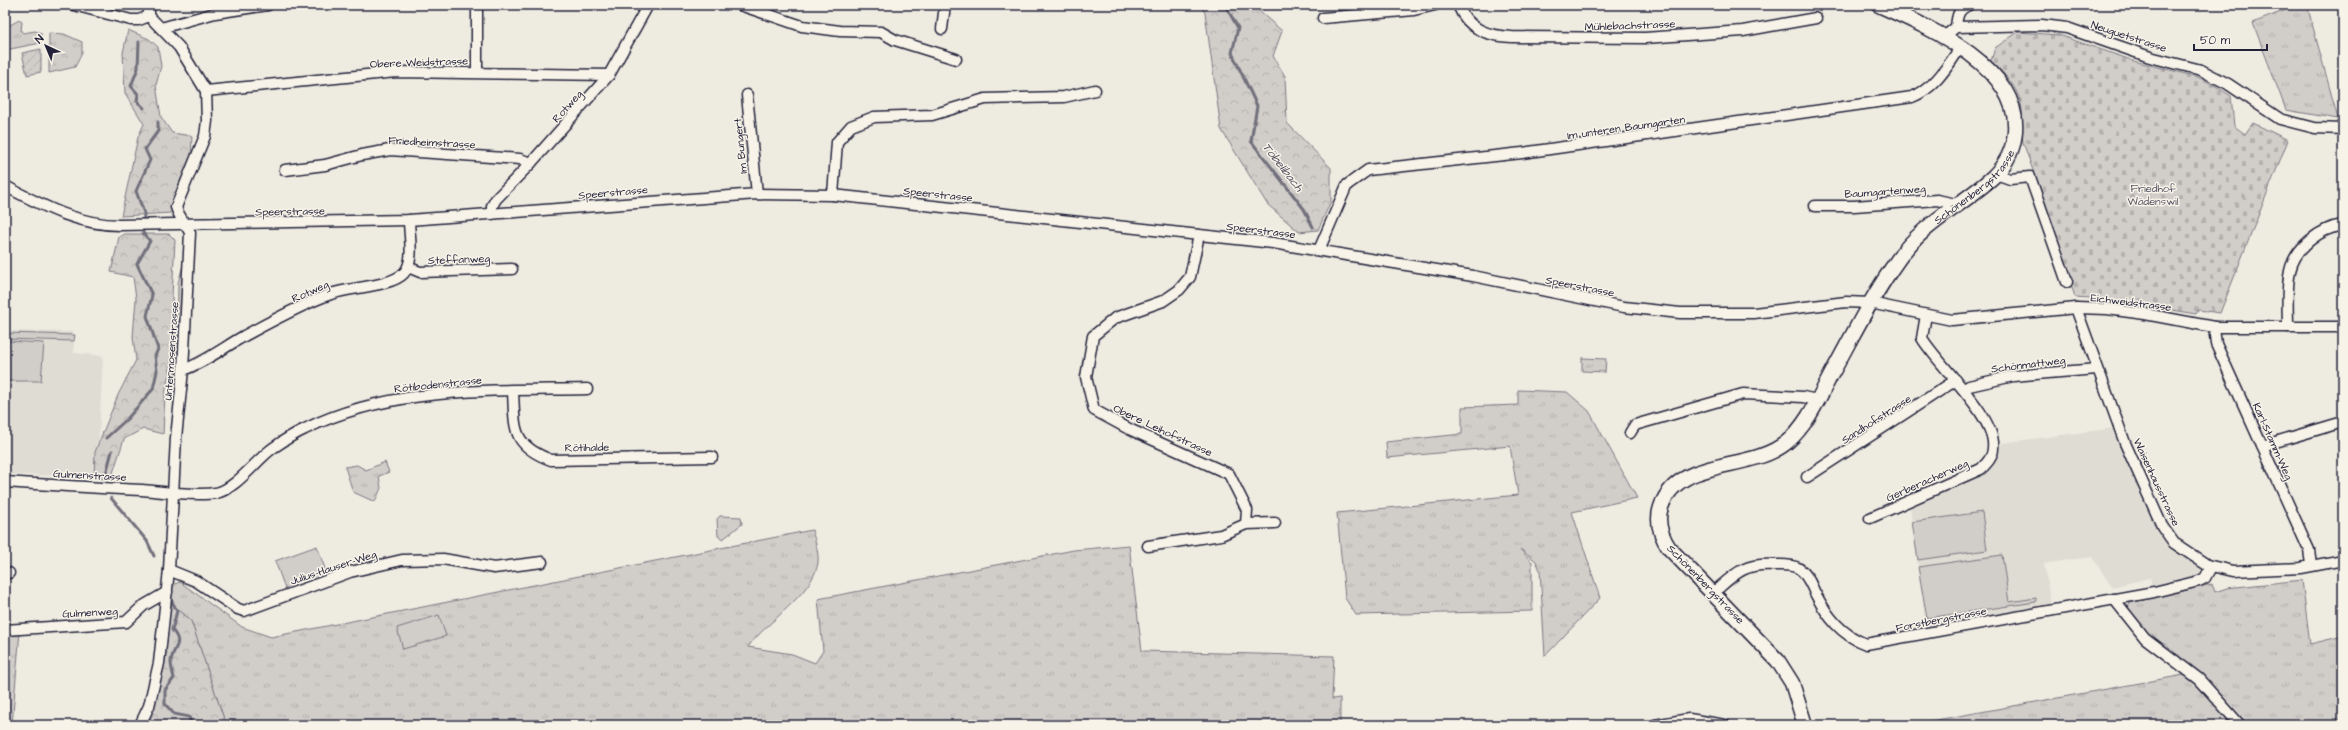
<svg xmlns="http://www.w3.org/2000/svg" width="2348" height="730" font-family="'Architects Daughter',sans-serif">
  <style>
    .built { fill: #dfdcd4 }
    .grass { fill: url(#grass-tufts); stroke: #7a7882 }
    .forest { fill: url(#forest-crowns); stroke: #7a7882 }
    .cemetery { fill: url(#cemetery-stones); stroke: #7a7882 }
    .garden { fill: url(#garden-furrows); stroke: #7a7882 }
    .pitch { fill: #d1cdc9; stroke: #7a7882 }
    .lines { fill: none; stroke-linecap: round; stroke-linejoin: round }
    .stream { stroke: #716f7b; stroke-width: 3 }
    .street-casing { stroke: #22223b; stroke-width: 13 }
    .secondary-casing { stroke: #22223b; stroke-width: 17 }
    .street { stroke: #f7f3e8; stroke-width: 10 }
    .secondary { stroke: #f7f3e8; stroke-width: 14 }
    .labels { text-anchor: middle; stroke-width: 3; stroke-linejoin: round; paint-order: stroke }
    .street-label { font-size: 11px; fill: #22223b; stroke: #f7f3e8 }
    .park-label { font-size: 11px; fill: #575566; stroke: #f7f3e8 }
    .water-label { font-size: 12px; font-style: italic; fill: #504f60; stroke: #f7f3e8 }
  </style>
  <defs>
    <pattern id="grass-tufts" width="24" height="20" patternUnits="userSpaceOnUse"><rect width="24" height="20" fill="#d1cdc9"/><path d="M3 7l-1-3M5 7V3M7 7l1-3M15 17l-1-3M17 17v-4M19 17l1-3" fill="none" stroke="#b3b0ae"/></pattern>
    <pattern id="forest-crowns" width="20" height="18" patternUnits="userSpaceOnUse"><rect width="20" height="18" fill="#d1cdc9"/><path d="M2 6a3 3 0 1 1 6 0M12 15a3 3 0 1 1 6 0" fill="none" stroke="#b3b0ae"/></pattern>
    <pattern id="cemetery-stones" width="16" height="16" patternUnits="userSpaceOnUse"><rect width="16" height="16" fill="#d1cdc9"/><path d="M2 7V4a2 2 0 0 1 4 0v3zM10 15v-3a2 2 0 0 1 4 0v3z" fill="#b3b0ae"/></pattern>
    <pattern id="garden-furrows" width="10" height="10" patternUnits="userSpaceOnUse"><rect width="10" height="10" fill="#d1cdc9"/><path d="M-1 1l2-2M0 10L10 0M9 11l2-2" fill="none" stroke="#b3b0ae"/></pattern>
  </defs>
  <rect width="100%" height="100%" fill="#eeebe1"/>
  <filter id="ink" filterUnits="userSpaceOnUse"><feTurbulence type="fractalNoise" baseFrequency=".025" numOctaves="2"/><feDisplacementMap in="SourceGraphic" scale="8" xChannelSelector="R" yChannelSelector="G"/><feConvolveMatrix kernelMatrix="1 2 1 2 8 2 1 2 1" color-interpolation-filters="sRGB"/></filter>
  <g filter="url(#ink)">
    <g class="built">
      <path d="M5,331L74,332V353L103,356L97,476L5,475Z"/>
      <path d="M2115,428L2160,533L2171,548L2201,569L2200,574L2152,587L2150,578L2112,587L2092,557L2055,562L2044,564L2051,605L1926,627L1910,507L1988,470L2002,443Z"/>
    </g>
    <g class="grass">
      <path d="M2298,5H2307L2338,119L2286,110L2253,23Z"/>
      <path d="M19,20L22,22L21,31L23,33L35,31L41,33V43L5,50V28Z"/>
      <path d="M49,33L64,34L82,42V53L75,67L49,73Z"/>
      <path d="M183,265H185L180,341L175,380H172L177,346L178,283Z"/>
      <path d="M1582,358L1606,359L1605,372L1582,371Z"/>
      <path d="M1518,390L1567,392L1589,411L1637,498L1572,512L1600,598L1545,656L1540,570L1536,561L1520,549L1532,562V611L1356,615L1345,598L1337,513L1518,495L1510,446L1387,458L1386,442L1462,434V407L1518,405Z"/>
      <path d="M385,462L389,472L379,476L381,488L375,502L353,492L345,467L357,465L366,470Z"/>
      <path d="M720,516L741,517L742,524L723,539L718,536L717,519Z"/>
      <path d="M812,530C815,541 819,552 818,563C813,594 765,623 748,647L792,654L815,663L823,651L818,599L1074,550L1129,545L1142,651L1334,656L1332,699L1340,698V725H245L225,722L191,621L163,595L164,588L180,582L242,627L271,637Z"/>
      <path d="M2302,580L2310,644L2343,636V718L2330,725H1909L2184,675L2189,665L2150,637L2127,610L2130,603L2212,584L2215,592L2227,588Z"/>
      <path d="M20,631L12,725H5V633Z"/>
    </g>
    <g class="forest">
      <path d="M1200,5H1252L1282,31L1273,56L1285,76L1287,123L1331,168V201L1318,230L1299,232L1267,204L1221,129L1205,13Z"/>
      <path d="M128,30L149,39L158,47L161,66L156,85L161,117L172,133L192,136L191,156L171,213L121,216L138,137L144,124L125,93L123,53Z"/>
      <path d="M125,234H169L175,240L172,296L174,346L165,394L163,434L143,429L124,439L111,479L94,478L95,452L118,395L136,360L133,337L136,298L133,277L111,272L119,237Z"/>
      <path d="M163,595L191,621L225,722L245,725H150Z"/>
    </g>
    <path class="cemetery" d="M2018,32L2059,35L2134,61L2198,77L2214,85L2231,96L2234,126L2245,134L2253,123L2288,140L2220,313L2198,310L2196,314L2104,299L2075,297C2059,246 2042,195 2024,145C2020,135 2023,122 2022,111C2021,91 2005,74 1991,61L1995,48Z"/>
    <path class="garden" d="M41,49V72L27,75L22,53Z"/>
    <g class="pitch">
      <path d="M5,333L75,335L74,341L5,339Z"/>
      <path d="M5,341L44,343L41,381H5Z"/>
      <path d="M1982,512L1987,550L1918,560L1912,522Z"/>
      <path d="M317,546L328,577L286,591L275,561Z"/>
      <path d="M2002,555L2009,602L2036,598V602L1927,618L1918,567Z"/>
      <path d="M439,615L446,636L403,649L397,628Z"/>
    </g>
    <g class="lines">
      <g class="stream">
        <path d="M1225,5L1238,28L1232,53L1257,106L1251,141L1304,209L1313,227"/>
        <path d="M139,42L138,68L131,86L138,94L137,101L144,108"/>
        <path d="M106,438L127,419L153,389L157,371L155,356L158,349L147,316L152,295L137,264L150,241L143,233L144,213L136,191L150,160L145,149L158,131V122"/>
        <path d="M106,474L112,451"/>
        <path d="M111,498L147,541L154,556"/>
        <path d="M170,598L177,611L172,630C185,645 172,647 171,662C171,667 173,673 174,678L165,690V704L174,714L189,717L192,725"/>
      </g>
      <g class="street-casing">
        <g id="street">
          <path d="M74,5L131,20H139L149,16"/>
          <path d="M740,5L802,26L840,31L881,32L895,40L956,59"/>
          <path d="M1458,5C1468,30 1488,36 1512,37L1645,38L1743,31L1816,18"/>
          <path d="M1323,18L1414,10L1435,5"/>
          <path d="M1956,27C1957,16 1958,9 1969,5"/>
          <path d="M161,28L215,13L268,5"/>
          <path d="M942,29L945,5"/>
          <path d="M1944,37L1956,27L2042,25L2067,28L2150,57L2201,70L2228,84L2280,119L2315,128L2343,129"/>
          <path d="M477,72V5"/>
          <path d="M206,91L396,72L609,75"/>
          <path d="M747,95L757,194"/>
          <path d="M285,170L325,165L362,155L390,150L520,159L531,163"/>
          <path d="M1996,174L2010,179L2030,177L2067,282"/>
          <path d="M5,186C42,205 77,225 120,225L409,220L757,194L833,195L1273,243L1473,276L1624,307L1680,313H1754L1846,302L1870,303L1952,320L2076,308L2107,309L2145,314L2214,327H2343"/>
          <path d="M833,195L837,142L851,126L874,117L932,115L985,99L1064,97L1095,90"/>
          <path d="M1815,206H1854L1937,200L1956,204"/>
          <path d="M492,214V206L496,199L531,163L609,75L648,5"/>
          <path d="M1319,250L1347,185L1368,170L1522,153L1912,97C1935,88 1947,67 1960,48"/>
          <path d="M408,267L420,272L512,269"/>
          <path d="M2076,308L2125,443L2162,526L2174,543L2207,565L2233,571L2301,568L2343,560"/>
          <path d="M2214,327L2216,344L2309,550L2311,564"/>
          <path d="M2288,327C2288,309 2286,289 2290,271C2295,248 2320,228 2343,225"/>
          <path d="M183,370C205,362 223,348 244,336C268,323 306,302 331,294C350,287 391,287 404,273C415,262 409,235 409,220"/>
          <path d="M1964,389L1969,386L2013,376L2097,369"/>
          <path d="M513,391C515,428 511,445 551,460L712,457"/>
          <path d="M1630,433L1635,425L1743,394L1803,397L1817,400"/>
          <path d="M2262,446L2343,422"/>
          <path d="M1807,477L1956,380"/>
          <path d="M5,482C51,485 97,488 142,490C165,492 194,496 216,493C236,489 257,459 273,448C283,441 294,434 305,429C392,386 492,391 587,389"/>
          <path d="M1870,518L1981,469C1987,463 1993,457 1993,448C1997,417 1937,364 1922,338L1926,315"/>
          <path d="M1246,524L1275,523"/>
          <path d="M1148,546L1221,535L1246,524L1247,510L1229,474L1129,429L1094,410L1086,377L1093,336L1115,318L1163,301L1179,290L1190,277L1199,235"/>
          <path d="M169,570L196,581L238,609L244,611L350,572L402,560L443,559L494,568L542,562"/>
          <path d="M5,574L9,573"/>
          <path d="M1713,593C1735,574 1743,563 1774,565C1782,565 1791,564 1798,568C1807,573 1811,585 1815,593C1827,616 1841,635 1866,644L2154,592L2199,581L2205,578L2211,567"/>
          <path d="M2114,599L2145,638L2199,679L2240,725"/>
          <path d="M5,630L126,622L143,606L167,592"/>
          <path d="M140,725L149,706L159,663L169,570L176,438L183,370L190,233C186,223 179,218 176,207L205,136L207,121L206,91L179,47L149,16V5"/>
          <path d="M1655,725L1689,719L1725,725"/>
        </g>
      </g>
      <g class="secondary-casing">
        <g id="secondary">
          <path id="s1" d="M1805,725L1792,683L1778,661L1669,548C1661,536 1656,522 1661,507C1678,456 1750,473 1787,442C1808,424 1819,397 1832,373C1853,335 1872,296 1897,261C1922,223 1962,206 1994,176C2006,164 2014,148 2015,131C2020,66 1928,27 1879,5"/>
        </g>
      </g>
      <use href="#street" class="street"/>
      <use href="#secondary" class="secondary"/>
    </g>
  </g>
  <g class="labels">
    <g class="street-label">
      <text transform="translate(1630 25) rotate(-2)" y="4">Mühlebachstrasse</text>
      <text transform="translate(2129 36) rotate(18)" y="4">Neuguetstrasse</text>
      <text transform="translate(419 62) rotate(-2)" y="4">Obere Weidstrasse</text>
      <text transform="translate(567 106) rotate(-48)" y="4">Rotweg</text>
      <text transform="translate(1626 127) rotate(-8)" y="4">Im unteren Baumgarten</text>
      <text transform="translate(432 142) rotate(3)" y="4">Friedheimstrasse</text>
      <text transform="translate(740 146) rotate(-96)" y="4">Im Bungert</text>
      <text dy="4" stroke="none"><textPath href="#s1" startOffset="738">Schönenbergstrasse</textPath></text>
      <text transform="translate(1885 191) rotate(-4)" y="4">Baumgartenweg</text>
      <text transform="translate(613 192) rotate(-5)" y="4">Speerstrasse</text>
      <text transform="translate(938 194) rotate(6)" y="4">Speerstrasse</text>
      <text transform="translate(290 211) rotate(-1)" y="4">Speerstrasse</text>
      <text transform="translate(1261 230) rotate(7)" y="4">Speerstrasse</text>
      <text transform="translate(459 259) rotate(-2)" y="4">Steffanweg</text>
      <text transform="translate(1580 286) rotate(11)" y="4">Speerstrasse</text>
      <text transform="translate(310 291) rotate(-24)" y="4">Rotweg</text>
      <text transform="translate(2131 302) rotate(7)" y="4">Eichweidstrasse</text>
      <text transform="translate(171 351) rotate(-86)" y="4">Untermosenstrasse</text>
      <text transform="translate(2028 364) rotate(-7)" y="4">Schönmattweg</text>
      <text transform="translate(438 384) rotate(-6)" y="4">Rötibodenstrasse</text>
      <text transform="translate(1876 419) rotate(-33)" y="4">Sandhofstrasse</text>
      <text transform="translate(1163 430) rotate(25)" y="4">Obere Leihofstrasse</text>
      <text transform="translate(2273 441) rotate(66)" y="4">Karl-Stamm-Weg</text>
      <text transform="translate(587 447) rotate(-1)" y="4">Rötihalde</text>
      <text transform="translate(90 475) rotate(3)" y="4">Gulmenstrasse</text>
      <text transform="translate(1927 480) rotate(-24)" y="4">Gerberacherweg</text>
      <text transform="translate(2157 482) rotate(65)" y="4">Waisenhausstrasse</text>
      <text transform="translate(333 567) rotate(-18)" y="4">Julius-Hauser-Weg</text>
      <text transform="translate(1706 584) rotate(46)" y="4">Schönenbergstrasse</text>
      <text transform="translate(90 612) rotate(-3)" y="4">Gulmenweg</text>
      <text transform="translate(1941 619) rotate(-11)" y="4">Forstbergstrasse</text>
    </g>
    <g class="park-label">
      <text x="2153" y="192">Friedhof<tspan x="2153" dy="13">Wädenswil</tspan></text>
    </g>
    <g class="water-label">
      <text transform="translate(1283 167) rotate(52)" y="4">Töbelibach</text>
    </g>
  </g>
  <rect width="2348" height="730" fill="none" stroke="#f7f3e8" stroke-width="20"/>
  <rect x="10" y="10" width="2328" height="710" fill="none" stroke="#22223b" stroke-width="1.5" filter="url(#ink)"/>
  <g transform="translate(46 46) rotate(316)" stroke="#f7f3e8" stroke-width="3" paint-order="stroke">
  <path d="M0-3L7 15L0 10L-7 15Z" fill="#22223b"/>
  <text y="-6" font-size="11" font-weight="bold" text-anchor="middle" fill="#22223b">N</text>
  </g>
  <path d="M2194 44v6h73v-6" fill="none" stroke="#22223b" stroke-width="2"/>
  <text x="2200" y="44" font-size="12" fill="#22223b" stroke="#f7f3e8" stroke-width="3" paint-order="stroke">50 m</text>
</svg>
